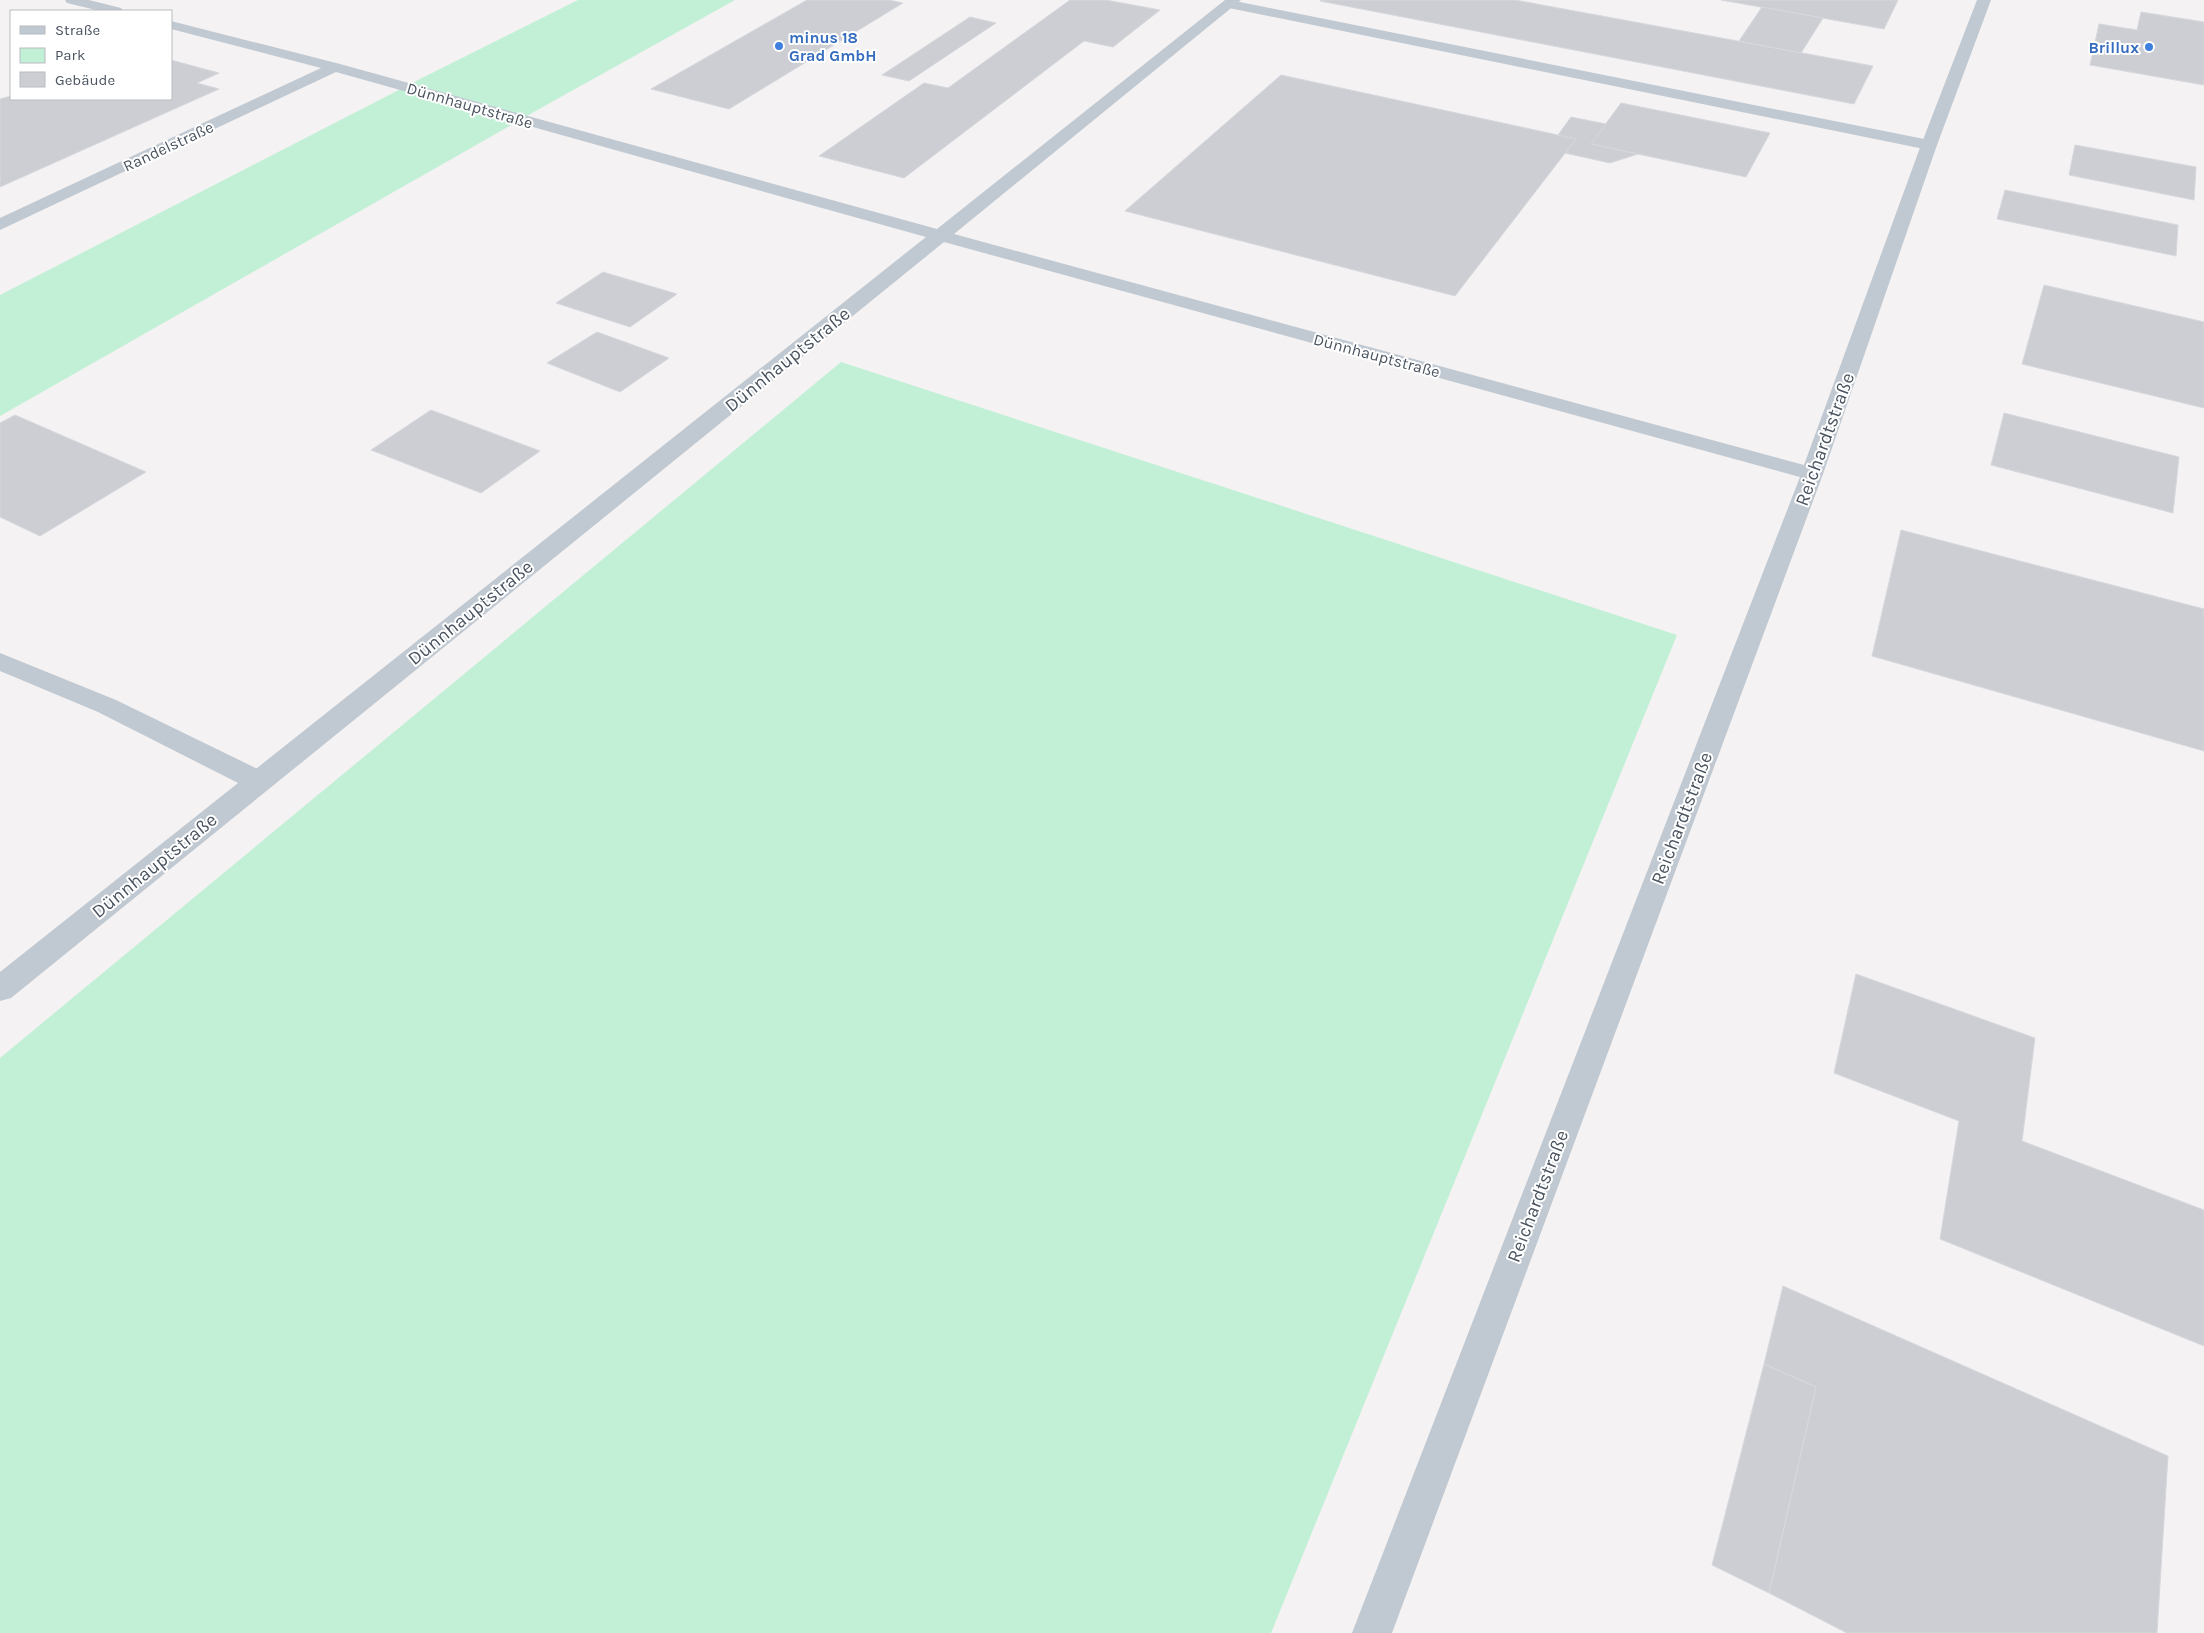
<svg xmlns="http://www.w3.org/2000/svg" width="2204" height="1633" font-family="Karla,sans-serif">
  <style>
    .green { fill: #c2f0d7 }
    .building { fill: #ccced4; stroke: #d6d8dd }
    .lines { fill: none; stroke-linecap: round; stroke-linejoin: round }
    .service { fill: #c0c8d1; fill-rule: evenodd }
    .minor { fill: #c0c8d1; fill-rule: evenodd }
    .shop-dot { fill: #3f7fe0; stroke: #fff; stroke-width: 2 }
    .labels { text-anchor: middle; stroke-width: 4; stroke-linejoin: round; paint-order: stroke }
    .far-shop-label { font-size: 16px; font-weight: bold; fill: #366cbe; stroke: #fff; text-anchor: start }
    .far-street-label { font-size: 16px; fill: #4a5460; stroke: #fff }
    .street-label { font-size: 19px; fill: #4a5460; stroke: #fff }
  </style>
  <rect width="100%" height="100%" fill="#f4f2f2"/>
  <g class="green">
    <path d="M578,0H735L541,108L0,416V295L424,77Z"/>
    <path d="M841,362L1677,635L1271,1633H0V1058Z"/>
  </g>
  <g class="building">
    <path d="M807,0H889L903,3L729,109L651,89Z"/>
    <path d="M1070,0H1106L1160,10L1113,47L1084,41L904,178L819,156L924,83L948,88Z"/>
    <path d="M1321,0H1515L1873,66L1854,104L1320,1Z"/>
    <path d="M1721,0H1898L1884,29Z"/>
    <path d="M1762,7L1823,18L1801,53L1739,41Z"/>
    <path d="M2141,12L2204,22V85L2090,65L2099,24L2137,30Z"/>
    <path d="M970,17L996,23L909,81L882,75Z"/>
    <path d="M171,60L219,73L197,83L219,89L0,187V99L11,96V99H171Z"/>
    <path d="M1281,75L1558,135L1576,139L1455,296L1125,211Z"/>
    <path d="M1621,103L1770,133L1746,177L1591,144Z"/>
    <path d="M1571,117L1606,124L1591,144L1638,154L1610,163L1565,153L1576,139L1558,135Z"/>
    <path d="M2075,145L2196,167L2194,200L2069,175Z"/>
    <path d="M2005,190L2178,225L2176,256L1997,219Z"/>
    <path d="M603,272L677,294L630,327L556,303Z"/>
    <path d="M2044,285L2204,322V408L2022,364Z"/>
    <path d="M597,332L669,358L620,392L547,363Z"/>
    <path d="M431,410L540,451L481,493L371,450Z"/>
    <path d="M2004,413L2179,457L2173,513L1991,465Z"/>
    <path d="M15,415L146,472L40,536L0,517V423Z"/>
    <path d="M1901,530L2204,609V751L1872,656Z"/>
    <path d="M1856,974L2035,1038L2022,1141L2204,1210V1346L1940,1239L1959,1121L1834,1073Z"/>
    <path d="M1783,1286L2168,1456L2157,1633H1847L1769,1593L1816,1387L1764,1364Z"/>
    <path d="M1764,1364L1816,1387L1769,1593L1712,1565Z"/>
  </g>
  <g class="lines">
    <g class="service">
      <path d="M1230,0L1929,140L1935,142L1937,145L1935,148L1929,150L1224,7L1222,4L1224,1Z"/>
      <path d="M0,653L116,700L268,774L271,781L268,788L258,791L248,788L98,712L0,671Z"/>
    </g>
    <g class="minor">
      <path d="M65,0H89L121,8L123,11H100L67,3Z"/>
      <path d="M1225,0H1241L954,234L1804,465L1921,145L1977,0H1991L1937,145L1823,474L1392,1633H1352L1800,477L944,242L11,998L0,1001V972L926,237L336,72L0,230V218L321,68L171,29V21L340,64L937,229Z"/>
    </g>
  </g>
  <g class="shop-dot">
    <circle cx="779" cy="46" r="5"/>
    <circle cx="2149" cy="47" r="5"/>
  </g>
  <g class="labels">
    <g class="far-shop-label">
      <text x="789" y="43">minus 18<tspan x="789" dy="18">Grad GmbH</tspan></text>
      <text x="2139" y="53" text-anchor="end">Brillux</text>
    </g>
    <g class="far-street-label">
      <text transform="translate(470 105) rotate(16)" y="6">Dünnhauptstraße</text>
      <text transform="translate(168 146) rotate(-25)" y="6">Randelstraße</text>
      <text transform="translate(1377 355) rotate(15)" y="6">Dünnhauptstraße</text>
    </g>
    <g class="street-label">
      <text transform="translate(787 359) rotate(-39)" y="7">Dünnhauptstraße</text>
      <text transform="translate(1824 439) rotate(-70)" y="7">Reichardtstraße</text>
      <text transform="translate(470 612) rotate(-39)" y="7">Dünnhauptstraße</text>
      <text transform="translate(1681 818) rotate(-69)" y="7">Reichardtstraße</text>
      <text transform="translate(154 865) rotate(-39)" y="7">Dünnhauptstraße</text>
      <text transform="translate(1537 1196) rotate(-69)" y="7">Reichardtstraße</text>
    </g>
  </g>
  <rect x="10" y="10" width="162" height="90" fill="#ffffff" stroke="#b7bbbf"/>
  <rect x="20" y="26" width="25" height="8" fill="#c0c8d1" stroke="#b7bbbf"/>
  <text x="55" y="35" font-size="15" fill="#4a5460">Straße</text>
  <rect x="20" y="48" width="25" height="15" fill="#c2f0d7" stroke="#b7bbbf"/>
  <text x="55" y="60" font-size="15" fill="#4a5460">Park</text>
  <rect x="20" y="72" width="25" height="15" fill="#ccced4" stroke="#b7bbbf"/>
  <text x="55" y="85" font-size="15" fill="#4a5460">Gebäude</text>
</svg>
